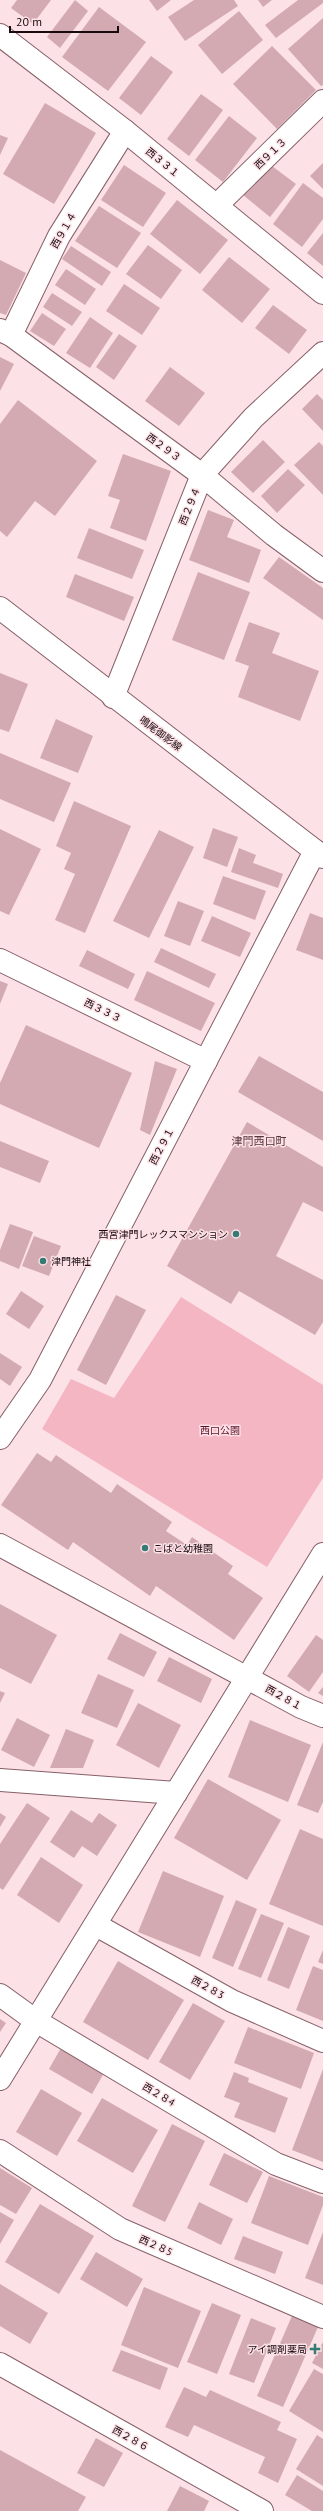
<svg xmlns="http://www.w3.org/2000/svg" width="323" height="2511" font-family="'PT Sans','Noto Sans JP',sans-serif">
  <style>
    .green { fill: #f5b6c3 }
    .building { fill: #d4aab2 }
    .lines { fill: none; stroke-linecap: round; stroke-linejoin: round }
    .minor-casing { stroke: #866068; stroke-width: 24 }
    .tertiary-casing { stroke: #866068; stroke-width: 24 }
    .minor { stroke: #fff; stroke-width: 22 }
    .tertiary { stroke: #fff; stroke-width: 22 }
    .poi-dot { fill: #347b73; stroke: #fce1e6; stroke-width: 1.5 }
    .labels { text-anchor: middle; stroke-width: 3; stroke-linejoin: round; paint-order: stroke }
    .street-label { font-size: 10px; fill: #17090d; stroke: #fce1e6 }
    .poi-label { font-size: 10px; fill: #17090d; stroke: #fce1e6; text-anchor: end }
    .park-label { font-size: 10px; fill: #5f112d; stroke: #fce1e6 }
    .neighbourhood-label { font-size: 11px; fill: #57353d; stroke: #fce1e6 }
  </style>
  <rect width="100%" height="100%" fill="#fce1e6"/>
  <path class="green" d="M181,1297L323,1385V1478L267,1567L42,1429L71,1379L114,1398Z"/>
  <g class="building">
    <path d="M17,0H51L33,24L11,8Z"/>
    <path d="M75,0L88,11L60,48L47,37Z"/>
    <path d="M149,0H171L157,11Z"/>
    <path d="M194,0H234L238,6L185,41L168,17Z"/>
    <path d="M258,0H272L263,7Z"/>
    <path d="M298,0H323V3L276,38L265,25Z"/>
    <path d="M99,7L146,42L108,91L62,57Z"/>
    <path d="M239,11L263,40L222,74L198,45Z"/>
    <path d="M323,18V85L321,86L288,49Z"/>
    <path d="M272,46L316,90L277,129L233,84Z"/>
    <path d="M151,56L173,72L141,115L119,98Z"/>
    <path d="M201,94L223,110L189,156L167,139Z"/>
    <path d="M45,103L96,133L54,204L3,174Z"/>
    <path d="M229,116L257,138L223,182L195,160Z"/>
    <path d="M0,135L8,138L0,155Z"/>
    <path d="M268,163L296,184L270,217L243,195Z"/>
    <path d="M323,163V189L310,176Z"/>
    <path d="M124,165L166,193L143,227L101,200Z"/>
    <path d="M303,183L323,198V219L302,247L273,224Z"/>
    <path d="M177,200L228,240L200,274L150,234Z"/>
    <path d="M99,206L141,233L117,268L75,241Z"/>
    <path d="M323,233V266L307,253Z"/>
    <path d="M148,245L182,270L161,299L126,274Z"/>
    <path d="M71,246L111,272L102,286L62,259Z"/>
    <path d="M229,257L270,289L242,323L202,290Z"/>
    <path d="M0,260L26,273L6,315L0,313Z"/>
    <path d="M66,269L96,289L85,305L55,285Z"/>
    <path d="M124,284L160,308L142,335L106,311Z"/>
    <path d="M52,293L82,312L72,326L43,307Z"/>
    <path d="M273,305L307,330L289,354L255,328Z"/>
    <path d="M42,313L66,329L54,346L30,331Z"/>
    <path d="M90,317L113,333L90,368L66,353Z"/>
    <path d="M119,334L137,346L114,380L96,367Z"/>
    <path d="M0,357L14,364L0,391Z"/>
    <path d="M170,367L205,393L179,426L145,401Z"/>
    <path d="M317,394L323,400V431L302,409Z"/>
    <path d="M18,400L97,461L55,516L35,501L7,537L0,531V424Z"/>
    <path d="M263,440L285,462L253,493L231,472Z"/>
    <path d="M319,442L323,446V495L294,465Z"/>
    <path d="M123,454L171,471L146,541L110,528L120,500L108,496Z"/>
    <path d="M288,469L305,485L277,513L261,496Z"/>
    <path d="M208,510L234,520L227,537L261,550L249,583L189,560Z"/>
    <path d="M89,528L144,550L132,579L77,558Z"/>
    <path d="M279,557L323,588V620L263,578Z"/>
    <path d="M198,572L250,592L224,660L172,640Z"/>
    <path d="M75,574L134,597L124,621L66,597Z"/>
    <path d="M249,622L280,633L272,653L319,671L300,721L238,697L249,666L235,661Z"/>
    <path d="M0,673L28,684L9,732L0,729Z"/>
    <path d="M56,719L93,736L78,773L40,758Z"/>
    <path d="M0,753L71,783L54,822L0,799Z"/>
    <path d="M74,801L131,826L85,933L55,920L75,874L64,869L71,853L56,846Z"/>
    <path d="M213,828L238,837L227,867L203,858Z"/>
    <path d="M0,829L41,849L9,915L0,911Z"/>
    <path d="M159,830L194,847L149,938L113,921Z"/>
    <path d="M239,848L256,855L253,863L283,874L278,888L231,872Z"/>
    <path d="M223,876L266,891L255,920L213,904Z"/>
    <path d="M178,901L204,911L190,946L164,936Z"/>
    <path d="M310,913L323,918V960L296,950Z"/>
    <path d="M212,916L251,933L240,957L201,941Z"/>
    <path d="M161,948L216,974L209,988L154,962Z"/>
    <path d="M87,950L135,974L128,989L79,966Z"/>
    <path d="M147,971L215,1003L201,1031L134,1000Z"/>
    <path d="M0,981L8,984L0,1004Z"/>
    <path d="M26,1025L132,1073L99,1148L0,1104V1083Z"/>
    <path d="M259,1056L323,1092V1141L238,1092Z"/>
    <path d="M155,1061L177,1069L150,1135L140,1130Z"/>
    <path d="M247,1122L323,1167V1212L303,1202L276,1256L323,1280V1322L315,1335L239,1291L231,1304L167,1266Z"/>
    <path d="M0,1141L49,1161L40,1183L0,1167Z"/>
    <path d="M10,1224L33,1232L19,1269L0,1261V1250Z"/>
    <path d="M34,1236L61,1246L49,1276L22,1266Z"/>
    <path d="M21,1291L44,1306L29,1329L6,1314Z"/>
    <path d="M116,1295L146,1310L106,1385L77,1370Z"/>
    <path d="M0,1353L22,1367L10,1386L0,1379Z"/>
    <path d="M37,1453L51,1462L56,1455L111,1493L117,1484L172,1522L166,1531L187,1545L192,1537L233,1566L228,1574L263,1598L234,1640L156,1586L150,1596L73,1542L68,1550L1,1505Z"/>
    <path d="M0,1604L57,1635L31,1684L0,1668Z"/>
    <path d="M120,1633L157,1652L144,1677L107,1659Z"/>
    <path d="M316,1635L323,1640V1672L309,1692L287,1676Z"/>
    <path d="M169,1657L212,1679L201,1703L157,1681Z"/>
    <path d="M98,1674L134,1690L117,1728L81,1713Z"/>
    <path d="M323,1687V1696L318,1693Z"/>
    <path d="M0,1691L5,1693L0,1703Z"/>
    <path d="M138,1703L181,1725L159,1768L116,1745Z"/>
    <path d="M17,1718L50,1735L34,1767L1,1750Z"/>
    <path d="M250,1720L311,1745L288,1802L228,1777Z"/>
    <path d="M66,1729L94,1740L83,1768H50Z"/>
    <path d="M323,1742V1802L318,1813L297,1805Z"/>
    <path d="M208,1779L281,1820L247,1880L174,1838Z"/>
    <path d="M27,1803L50,1818L3,1890L0,1888V1844Z"/>
    <path d="M71,1810L92,1823L99,1813L117,1825L97,1856L82,1846L74,1858L50,1842Z"/>
    <path d="M0,1813L6,1817L0,1827Z"/>
    <path d="M300,1829L323,1839V1926L269,1904Z"/>
    <path d="M41,1857L83,1885L59,1923L17,1895Z"/>
    <path d="M163,1871L224,1896L200,1957L138,1932Z"/>
    <path d="M236,1900L257,1909L233,1967L212,1958Z"/>
    <path d="M261,1914L284,1923L261,1978L238,1969Z"/>
    <path d="M288,1927L310,1936L289,1989L267,1980Z"/>
    <path d="M323,1950V1964L318,1962Z"/>
    <path d="M118,1961L184,2000L148,2060L83,2022Z"/>
    <path d="M313,1966L323,1970V2021L296,2010Z"/>
    <path d="M193,2003L225,2021L190,2080L159,2062Z"/>
    <path d="M0,2019L6,2023L0,2032Z"/>
    <path d="M248,2027L314,2053L301,2089L234,2063Z"/>
    <path d="M61,2048L104,2073L92,2094L49,2069Z"/>
    <path d="M323,2069V2162L292,2150Z"/>
    <path d="M234,2072L249,2078L248,2082L288,2098L275,2133L234,2117L240,2103L224,2097Z"/>
    <path d="M41,2089L82,2113L57,2156L16,2132Z"/>
    <path d="M102,2098L158,2130L133,2173L77,2141Z"/>
    <path d="M172,2124L205,2141L165,2222L132,2206Z"/>
    <path d="M224,2153L263,2172L247,2203L209,2185Z"/>
    <path d="M0,2168L32,2188L16,2214L0,2205Z"/>
    <path d="M269,2176L323,2197V2205L308,2245L251,2223Z"/>
    <path d="M199,2202L233,2219L221,2245L187,2228Z"/>
    <path d="M40,2204L94,2236L59,2294L5,2262Z"/>
    <path d="M0,2212L14,2220L0,2244Z"/>
    <path d="M323,2232V2285L305,2278Z"/>
    <path d="M243,2236L283,2252L275,2274L234,2259Z"/>
    <path d="M96,2252L143,2279L127,2307L80,2279Z"/>
    <path d="M0,2284L48,2313L30,2344L0,2326Z"/>
    <path d="M144,2287L201,2311L178,2368L121,2345Z"/>
    <path d="M212,2303L241,2315L217,2374L187,2362Z"/>
    <path d="M292,2316L318,2327L283,2407L257,2396Z"/>
    <path d="M251,2318L276,2328L254,2383L229,2374Z"/>
    <path d="M323,2342V2369L312,2363Z"/>
    <path d="M121,2350L168,2368L160,2390L112,2371Z"/>
    <path d="M314,2369L323,2374V2432L289,2411Z"/>
    <path d="M184,2387L206,2397L210,2390L281,2422L277,2430L297,2439L278,2483L258,2473L265,2457L194,2425L188,2437L165,2427Z"/>
    <path d="M317,2435L323,2439V2486L296,2469Z"/>
    <path d="M96,2438L123,2453L104,2487L77,2473Z"/>
    <path d="M0,2450L86,2497L78,2511H0Z"/>
    <path d="M297,2475L323,2491V2511H312L285,2495Z"/>
    <path d="M180,2486L209,2501L204,2511H167Z"/>
  </g>
  <g class="lines">
    <g class="minor-casing">
      <g id="minor">
        <path d="M0,35L125,131L323,293"/>
        <path d="M217,205L323,101"/>
        <path d="M0,330L11,335L202,475L274,535L323,571"/>
        <path d="M11,335L59,236L125,131"/>
        <path d="M113,697L202,475L253,418L323,353"/>
        <path d="M0,960L206,1061"/>
        <path d="M0,1438L40,1380L315,851"/>
        <path d="M0,1545L301,1707L323,1716"/>
        <path d="M0,1780L176,1793"/>
        <path d="M96,1925L232,2001L323,2041"/>
        <path d="M0,1995L36,2021L276,2164L323,2182"/>
        <path d="M0,2151L120,2229L323,2317"/>
        <path d="M0,2364L262,2511"/>
      </g>
    </g>
    <g class="tertiary-casing">
      <g id="tertiary">
        <path d="M0,608L323,857"/>
        <path d="M0,2079L323,1554"/>
      </g>
    </g>
    <use href="#minor" class="minor"/>
    <use href="#tertiary" class="tertiary"/>
  </g>
  <g class="poi-dot">
    <circle cx="236" cy="1234" r="4"/>
    <circle cx="43" cy="1261" r="4"/>
    <circle cx="145" cy="1548" r="4"/>
    <path d="M313 2343h4v4h4v4h-4v4h-4v-4h-4v-4h4z"/>
  </g>
  <g class="labels">
    <g class="street-label">
      <text transform="translate(270 153) rotate(-44)" y="4">西９１３</text>
      <text transform="translate(163 162) rotate(39)" y="4">西３３１</text>
      <text transform="translate(63 230) rotate(-60)" y="4">西９１４</text>
      <text transform="translate(164 447) rotate(36)" y="4">西２９３</text>
      <text transform="translate(189 506) rotate(-68)" y="4">西２９４</text>
      <text transform="translate(161 733) rotate(37)" y="4">鳴尾御影線</text>
      <text transform="translate(103 1010) rotate(26)" y="4">西３３３</text>
      <text transform="translate(161 1146) rotate(-62)" y="4">西２９１</text>
      <text transform="translate(284 1697) rotate(29)" y="4">西２８１</text>
      <text transform="translate(208 1987) rotate(29)" y="4">西２８3</text>
      <text transform="translate(159 2094) rotate(31)" y="4">西２８4</text>
      <text transform="translate(156 2245) rotate(24)" y="4">西２８5</text>
      <text transform="translate(131 2438) rotate(29)" y="4">西２８６</text>
    </g>
    <g class="poi-label">
      <text x="228" y="1238">西宮津門レックスマンション</text>
      <text x="51" y="1265" text-anchor="start">津門神社</text>
      <text x="153" y="1552" text-anchor="start">こばと幼稚園</text>
      <text x="307" y="2353">アイ調剤薬局</text>
    </g>
    <g class="park-label">
      <text x="220" y="1434">西口公園</text>
    </g>
    <g class="neighbourhood-label">
      <text x="259" y="1145">津門西口町</text>
    </g>
  </g>
  <path d="M10 26v6h108v-6" fill="none" stroke="#17090d" stroke-width="2"/>
  <text x="16" y="26" font-size="12" fill="#17090d" stroke="#fce1e6" stroke-width="3" paint-order="stroke">20 m</text>
</svg>
